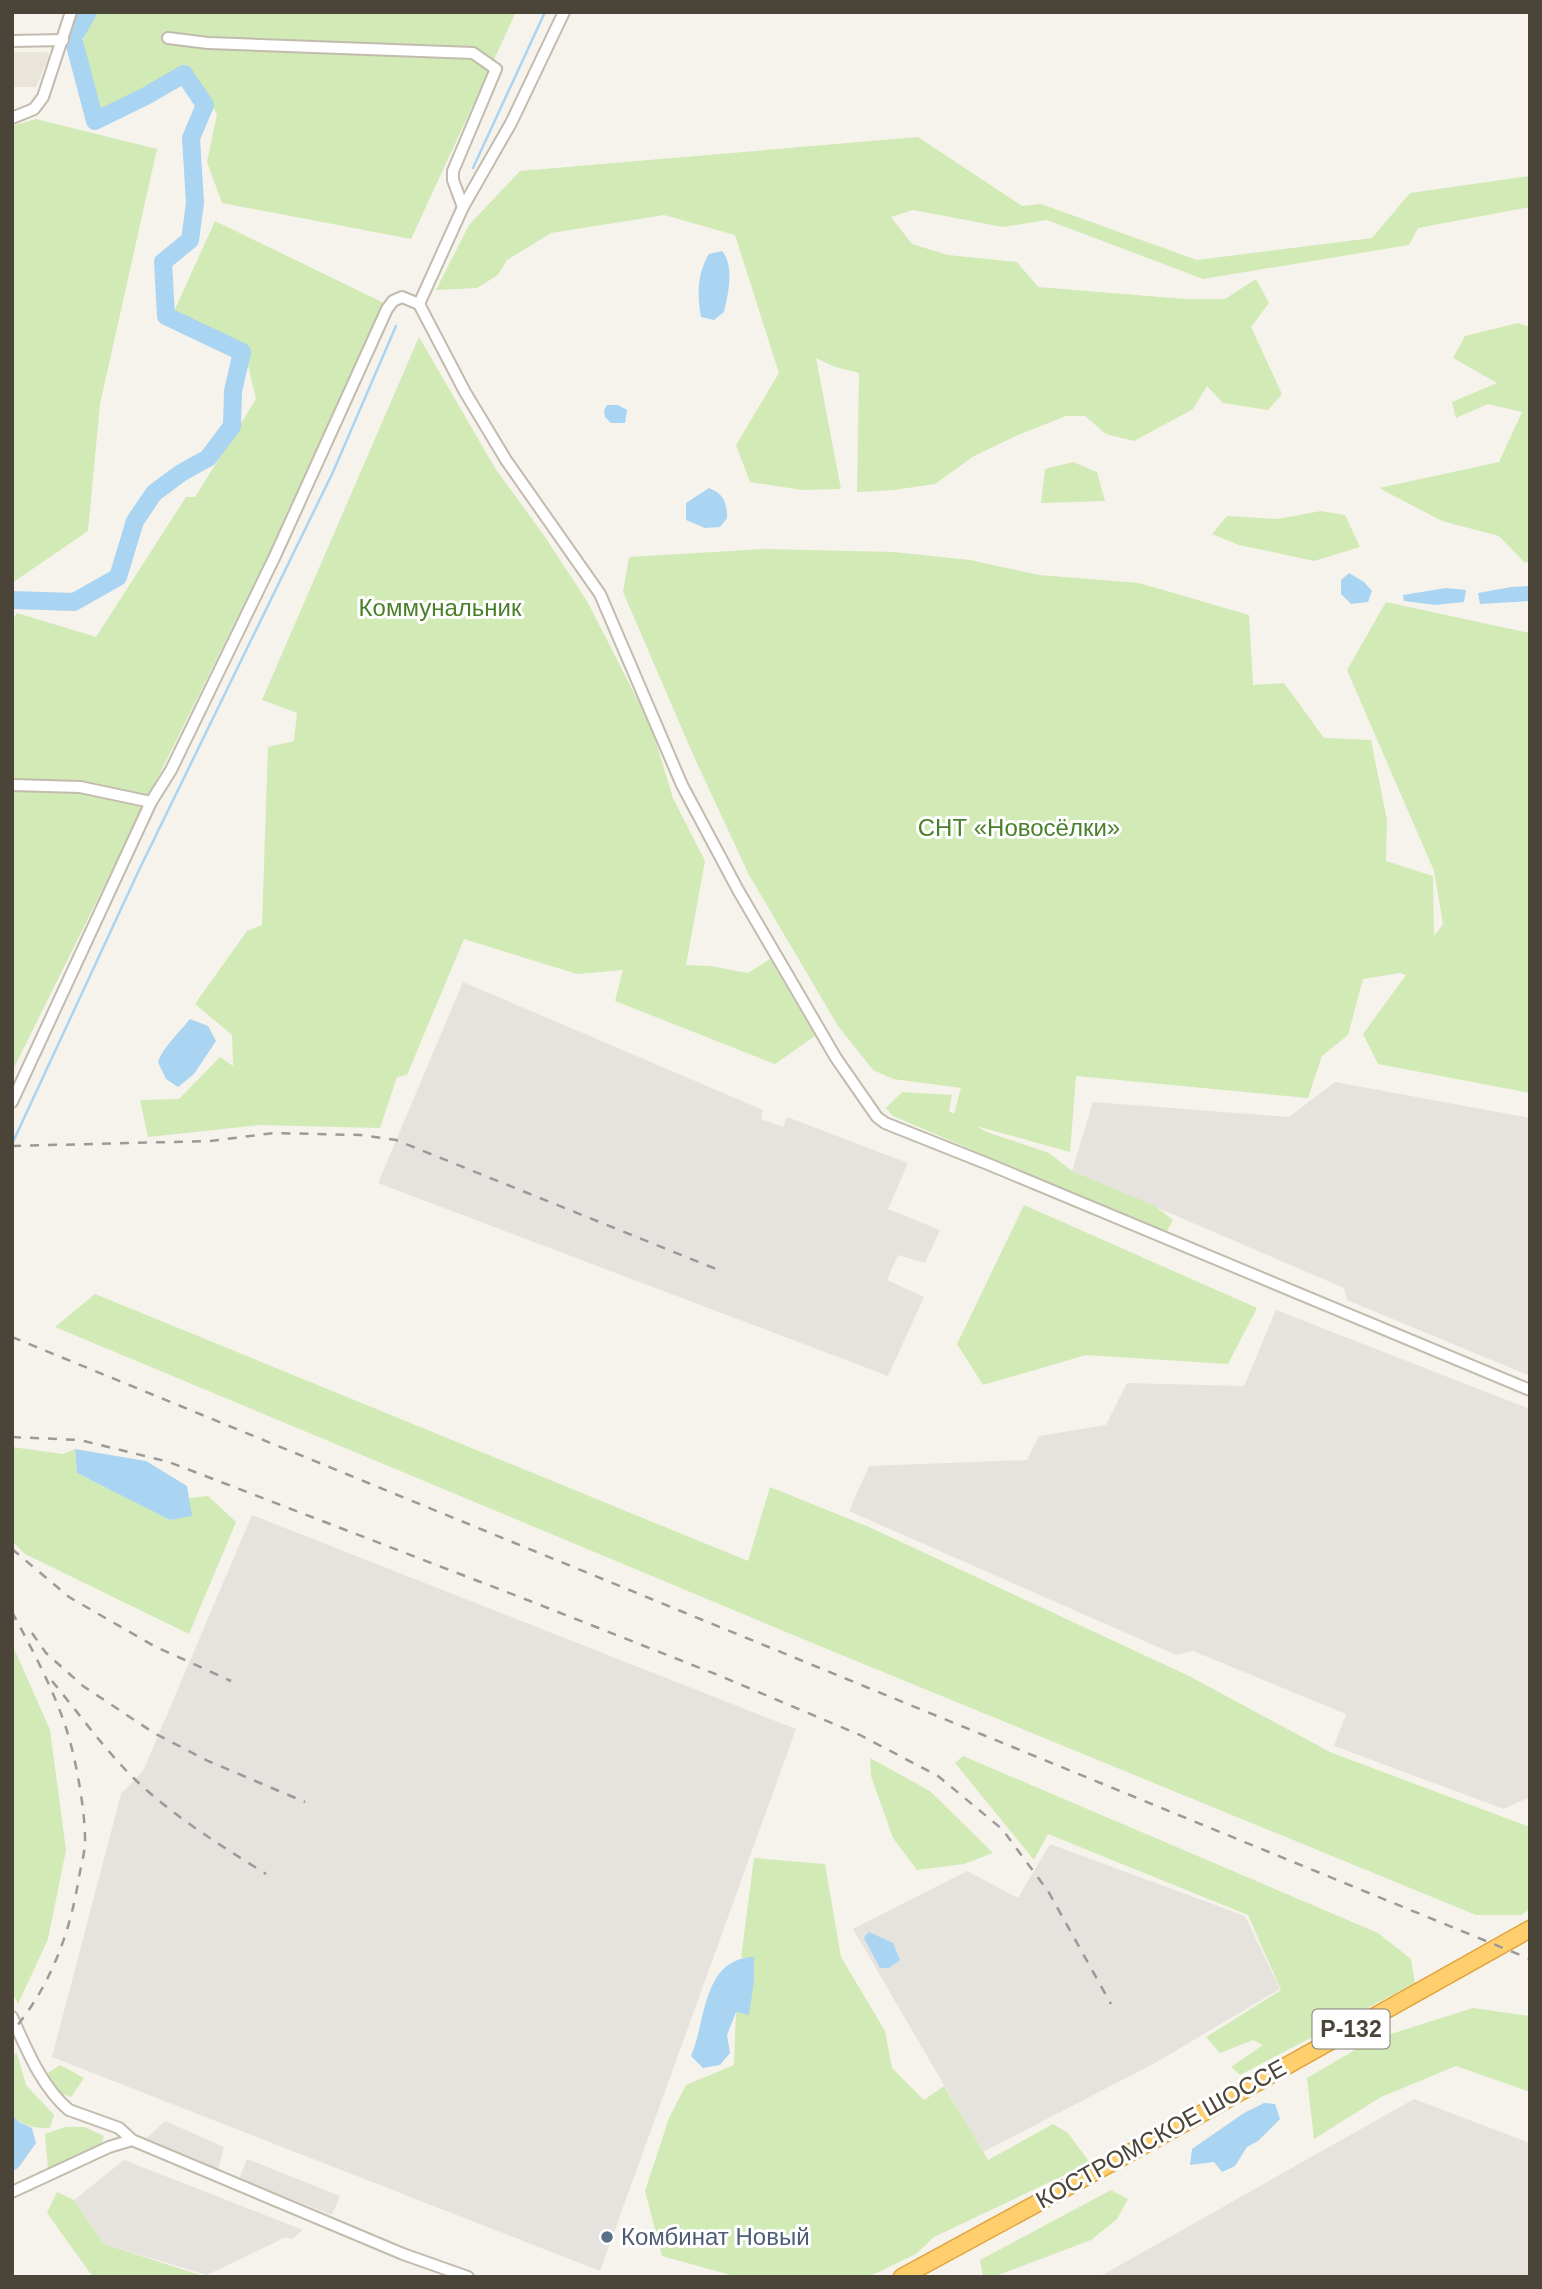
<svg xmlns="http://www.w3.org/2000/svg" width="1542" height="2289" font-family="Helvetica,sans-serif">
  <style>
    .residential { fill: #eae5da }
    .industrial { fill: #e6e2dd }
    .green { fill: #d2eab5 }
    .water { fill: #a9d4f2 }
    .lines { fill: none; stroke-linecap: round; stroke-linejoin: round }
    .stream { stroke: #a9d4f2; stroke-width: 2.5 }
    .river { stroke: #a9d4f2; stroke-width: 18 }
    .minor-casing { stroke: #c2bbae; stroke-width: 14 }
    .highway-casing { stroke: #e0a43c; stroke-width: 19 }
    .minor { stroke: #fff; stroke-width: 10 }
    .highway { stroke: #ffcf6e; stroke-width: 16 }
    .rail { stroke: #9a9a9a; stroke-width: 2.5; stroke-dasharray: 9 9; stroke-linecap: butt }
    .service-dot { fill: #5c6f8a; stroke: #fff; stroke-width: 2.5 }
    .labels { text-anchor: middle; stroke-width: 6; stroke-linejoin: round; paint-order: stroke }
    .shield { fill: #fff; stroke: #817c74; stroke-width: 2 }
    .shield-label { font-size: 23px; font-weight: bold; fill: #4b4439 }
    .park-label { font-size: 24px; fill: #4a7f2a; stroke: #fff }
    .street-label { font-size: 24px; fill: #4b4439; stroke: #fff }
    .service-label { font-size: 24px; fill: #4e5e75; stroke: #fff; text-anchor: start }
  </style>
  <rect width="100%" height="100%" fill="#f6f3ec"/>
  <path class="residential" d="M12,52H47L49,56L36,87H12Z"/>
  <g class="industrial">
    <path d="M463,982L763,1110L761,1119L783,1127L787,1117L908,1163L888,1209L940,1230L925,1263L898,1255L887,1280L924,1297L888,1376L378,1183Z"/>
    <path d="M1335,1082L1530,1118V1376L1347,1300L1344,1288L1072,1171L1093,1102L1289,1117Z"/>
    <path d="M1276,1310L1530,1409V1797L1504,1809L1334,1746L1346,1714L1193,1651L1176,1655L849,1511L869,1466L1027,1460L1039,1436L1106,1425L1127,1383L1244,1386Z"/>
    <path d="M252,1515L796,1729L600,2271L52,2057L121,1794L143,1771Z"/>
    <path d="M1050,1844L1245,1916L1280,1989L1155,2063L983,2152L853,1929L967,1871L1018,1898Z"/>
    <path d="M1414,2099L1530,2143V2277H1099Z"/>
    <path d="M165,2121L224,2147L218,2170L146,2139Z"/>
    <path d="M247,2159L340,2196L332,2215L239,2179Z"/>
    <path d="M124,2160L303,2230L292,2239L286,2237L207,2275L104,2244L74,2200Z"/>
  </g>
  <g class="green">
    <path d="M88,12H516L411,239L222,203L207,162L217,114L186,67L100,110L79,68Z"/>
    <path d="M36,119L157,149L100,404L88,531L12,583V126Z"/>
    <path d="M918,137L1022,206L1041,204L1197,260L1372,238L1410,193L1530,176V207L1418,228L1409,245L1203,279L1047,220L1003,227L913,210L891,217L912,244L948,255L1017,262L1038,287L1185,299H1225L1256,279L1269,303L1251,327L1282,394L1268,410L1223,403L1207,386L1193,409L1134,441L1106,434L1085,416H1066L1018,435L974,456L935,484L894,490L857,492L859,373L835,367L816,358L841,489L802,490L750,482L736,445L779,373L735,235L664,215L551,233L507,260L498,275L477,288L436,290L469,225L520,171Z"/>
    <path d="M215,221L386,304L273,545L12,1072V621L17,613L96,637L186,497H195L256,399L246,357L171,318Z"/>
    <path d="M1518,323L1530,327V561L1525,563L1499,536L1442,521L1379,488L1499,462L1522,412L1488,404L1456,418L1452,402L1497,383L1453,358L1465,336Z"/>
    <path d="M419,337L495,468L543,534L587,601L651,726L673,798L705,861L686,965L710,966L748,973L770,959L815,1036L775,1064L615,1001L623,970L577,974L464,939L407,1075L397,1077L380,1128L260,1125L148,1137L140,1100L179,1099L220,1057L233,1066L232,1035L195,1004L247,931L262,925L268,747L294,741L297,713L262,700Z"/>
    <path d="M1073,462L1097,472L1105,501L1041,503L1045,469Z"/>
    <path d="M1321,511L1345,515L1360,547L1314,561L1239,545L1212,534L1227,516L1278,519Z"/>
    <path d="M765,549L894,552L970,560L1039,575L1139,583L1249,615L1253,685L1284,683L1324,738L1371,740L1387,820L1386,861L1433,876L1434,936L1443,924L1434,871L1347,670L1386,602L1530,633V1093L1378,1064L1363,1034L1406,975L1400,973L1363,979L1348,1035L1322,1056L1308,1098L1076,1076L1070,1152L976,1126L987,1132L1049,1153L1072,1171L1155,1206L1173,1220L1166,1233L893,1116L886,1108L902,1092L952,1095L949,1111L954,1114L961,1088L893,1079L873,1070L838,1026L749,875L695,759L623,592L629,557Z"/>
    <path d="M1024,1205L1257,1308L1228,1364L1086,1355L983,1385L957,1344Z"/>
    <path d="M95,1294L748,1561L770,1487L869,1527L1189,1676L1330,1752L1530,1827V1909L1521,1915H1476L827,1649L55,1327Z"/>
    <path d="M12,1447L63,1454L75,1449L77,1473L170,1520L191,1516L189,1498L208,1496L236,1522L189,1634L25,1554L12,1541Z"/>
    <path d="M12,1644L50,1730L66,1850L48,1939L18,2004L12,1992Z"/>
    <path d="M963,1756L1378,1933L1411,1959L1415,1983L1240,2075L1231,2067L1263,2045L1253,2040L1220,2053L1206,2037L1281,1990L1248,1915L1048,1834L1034,1860L955,1763Z"/>
    <path d="M870,1758L930,1791L993,1853L964,1864L917,1870L893,1838L871,1776Z"/>
    <path d="M754,1858L825,1864L841,1957L885,2031L892,2068L924,2100L944,2086L988,2160L1053,2124L1068,2133L1090,2163L934,2237L916,2254L868,2277H738L662,2256L645,2191L669,2118L686,2085L734,2065L736,2012L749,2014L754,1958H741Z"/>
    <path d="M1473,2008L1530,2016V2092L1456,2066L1381,2097L1314,2139L1307,2078L1372,2040Z"/>
    <path d="M17,2053L26,2085L54,2115L50,2128C34,2128 24,2127 12,2115V2055Z"/>
    <path d="M60,2065L84,2078L71,2097L56,2092L48,2073Z"/>
    <path d="M65,2127H85L104,2136L101,2146L48,2169L45,2134Z"/>
    <path d="M1111,2190L1128,2199L1117,2219L1091,2240L993,2277H983L980,2260Z"/>
    <path d="M57,2192L74,2200L104,2244L206,2277H93L47,2213Z"/>
  </g>
  <g class="water">
    <path d="M722,251C735,267 728,294 724,312L714,320L701,317C697,294 697,274 709,254Z"/>
    <path d="M607,405H618L627,410L625,423H611L605,417L604,410Z"/>
    <path d="M709,488C724,494 727,503 727,518L720,527L705,528L686,520V503Z"/>
    <path d="M1349,573L1364,582L1372,591L1368,602L1351,604L1341,594V580Z"/>
    <path d="M1530,586V601L1480,604L1478,593L1511,587Z"/>
    <path d="M1446,588L1466,590L1464,602L1435,605L1404,601L1403,595Z"/>
    <path d="M190,1019L208,1026L216,1041L194,1074L178,1087L166,1079L158,1062C163,1047 180,1032 190,1019Z"/>
    <path d="M75,1449L146,1461L187,1486L192,1516L170,1520L77,1473Z"/>
    <path d="M869,1932L893,1943L900,1960L889,1968H880L864,1938Z"/>
    <path d="M754,1957V1981L749,2015L736,2012L727,2035L730,2053L720,2065L703,2068L691,2056C707,2019 702,1959 754,1957Z"/>
    <path d="M1264,2103L1275,2104L1280,2119L1258,2141L1247,2147L1235,2166L1222,2172L1214,2162L1190,2165L1192,2149L1244,2113Z"/>
    <path d="M12,2115L19,2122L32,2128L36,2143L19,2167L12,2172Z"/>
  </g>
  <g class="lines">
    <g class="stream">
      <path d="M473,168L545,12"/>
      <path d="M12,1144L140,868L333,472L396,326"/>
    </g>
    <path class="river" d="M12,600L74,602L118,577L135,521L154,493L181,473L208,458L232,426L233,391L242,352L166,316L163,262L190,240L195,203L191,138L205,105L184,74L146,96L95,121L73,38L88,12"/>
    <g class="minor-casing">
      <g id="minor">
        <path d="M168,38L208,43L473,53L496,69L453,171V180L463,207"/>
        <path d="M12,41L63,40"/>
        <path d="M12,118L34,109L43,97L71,12"/>
        <path d="M419,304L463,207L511,123L564,12"/>
        <path d="M12,785L80,787L151,802"/>
        <path d="M12,1102L151,802L171,770L275,556L387,309L393,301L402,297L419,304L465,392L506,460L600,594L682,785L738,890L836,1058L877,1117L885,1123L988,1164L1530,1390"/>
        <path d="M12,2017C26,2048 42,2088 69,2110L119,2128L132,2140"/>
        <path d="M12,2192L109,2147L132,2140L403,2254L468,2277"/>
      </g>
    </g>
    <g class="highway-casing">
      <path id="highway" d="M902,2277L1192,2119L1530,1929"/>
    </g>
    <use href="#minor" class="minor"/>
    <use href="#highway" class="highway"/>
    <g class="rail">
      <path d="M12,1146L210,1141L274,1133L360,1135L396,1140L721,1271"/>
      <path d="M12,1337L1530,1959"/>
      <path d="M12,1437L80,1440L169,1462L530,1601L723,1677L860,1735L938,1776L1002,1829L1048,1891L1111,2004"/>
      <path d="M12,1549L69,1597L154,1646L231,1681"/>
      <path d="M12,1612C32,1649 53,1688 66,1728C76,1758 86,1814 85,1845C84,1855 81,1866 79,1877C70,1934 50,1987 12,2032"/>
      <path d="M32,1633L46,1653L83,1686L154,1733L208,1761L305,1802"/>
      <path d="M52,1681C81,1716 109,1756 143,1787C181,1821 223,1847 266,1874"/>
    </g>
  </g>
  <circle class="service-dot" cx="607" cy="2237" r="7"/>
  <g class="labels">
    <rect class="shield" x="1312.5" y="2009.5" width="77" height="39" rx="5"/>
    <g class="shield-label">
      <text x="1351" y="2037">Р-132</text>
    </g>
    <g class="park-label">
      <text x="440" y="616">Коммунальник</text>
      <text x="1019" y="836">СНТ «Новосёлки»</text>
    </g>
    <g class="street-label">
      <text transform="translate(1161 2134) rotate(-29)" y="8">КОСТРОМСКОЕ ШОССЕ</text>
    </g>
    <g class="service-label">
      <text x="621" y="2245">Комбинат Новый</text>
    </g>
  </g>
  <rect width="1542" height="2289" fill="none" stroke="#4b4439" stroke-width="28"/>
</svg>
